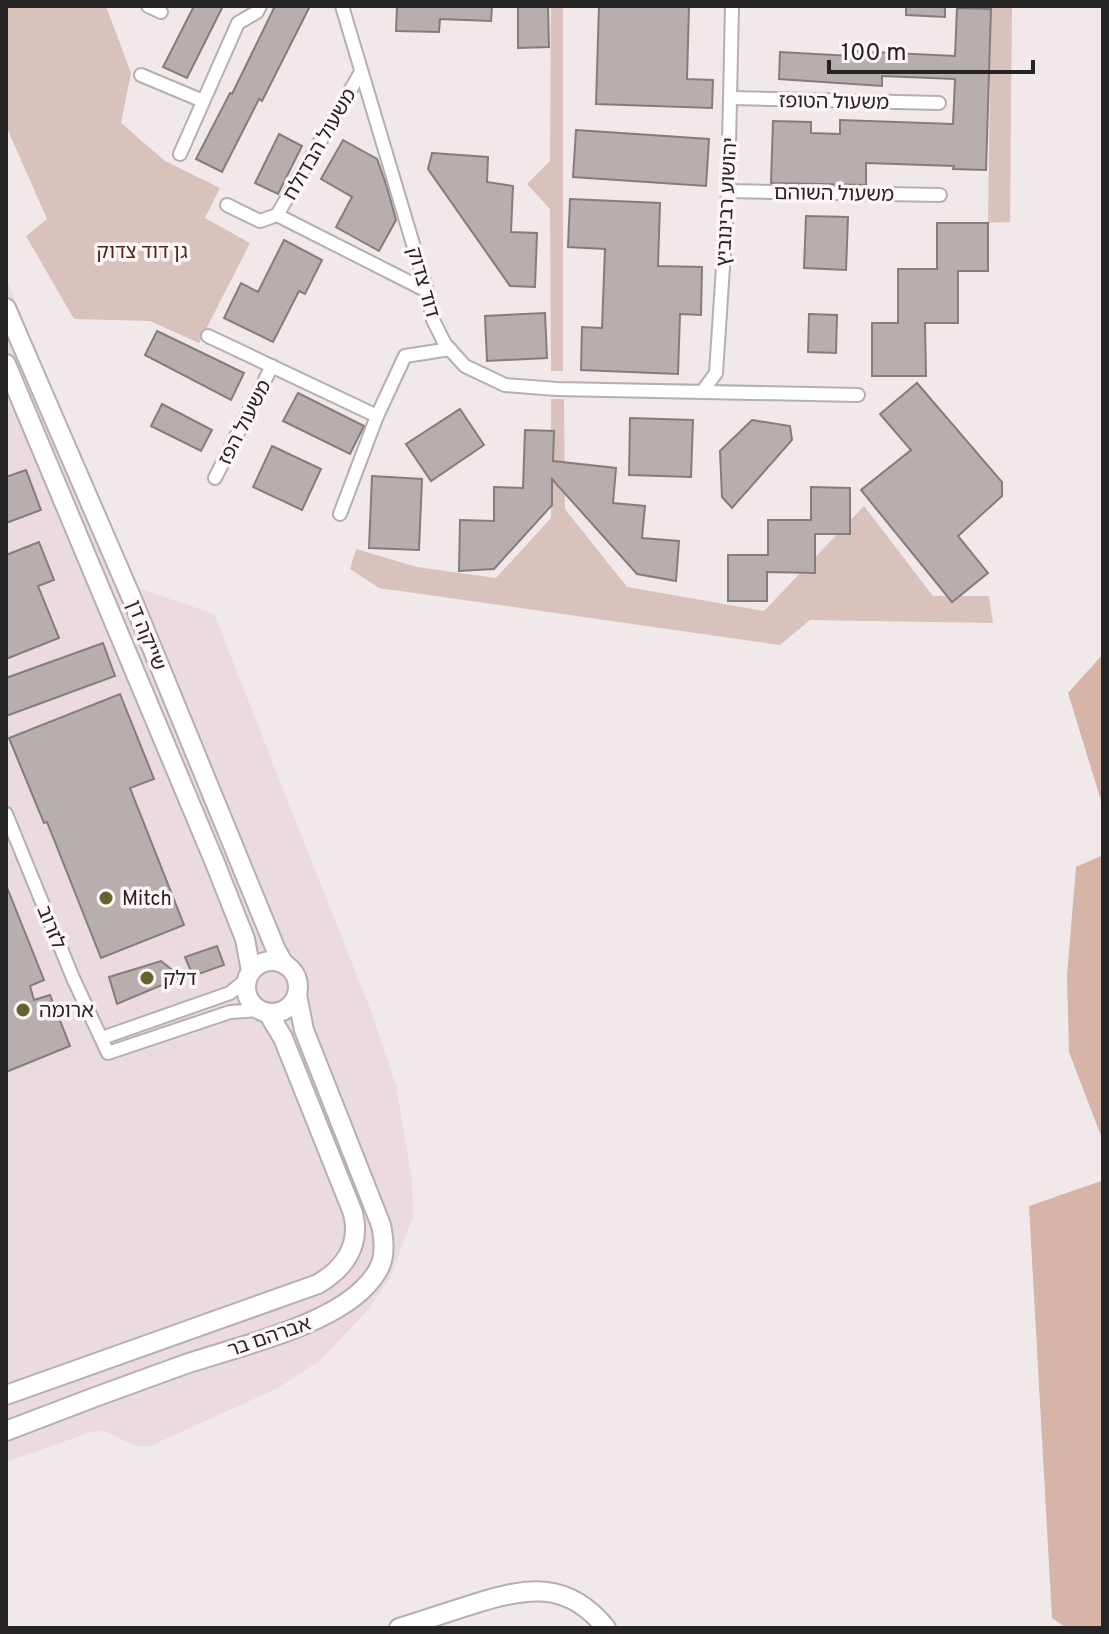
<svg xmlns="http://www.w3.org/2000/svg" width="1109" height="1634" font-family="Overpass,'Noto Sans Hebrew',sans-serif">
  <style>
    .built { fill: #ebdadf }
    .green { fill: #d8c2bb }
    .forest { fill: #d6b4a8 }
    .building { fill: #b7aeae; stroke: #857c7c; stroke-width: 2 }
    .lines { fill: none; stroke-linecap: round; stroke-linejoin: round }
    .street-casing { stroke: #b7aeb1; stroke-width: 16 }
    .secondary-casing { stroke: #b7aeb1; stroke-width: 22 }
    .street { stroke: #fff; stroke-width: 12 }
    .secondary { stroke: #fff; stroke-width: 18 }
    .poi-dot { fill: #67622f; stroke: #fef5f8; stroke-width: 3 }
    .labels { text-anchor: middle; stroke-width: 7; stroke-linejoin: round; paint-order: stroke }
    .street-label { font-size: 20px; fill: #262324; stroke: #fef5f8 }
    .park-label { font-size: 20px; fill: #532515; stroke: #fef5f8 }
    .poi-label { font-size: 20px; fill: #262324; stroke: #fef5f8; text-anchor: start }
  </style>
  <rect width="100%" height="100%" fill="#f1e8ea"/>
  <path class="built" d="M6,278L135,587L214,614L372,1014L396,1085L412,1180L413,1216L391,1276L369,1309L319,1361L278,1388L148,1447L136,1446L104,1431L91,1432L6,1462Z"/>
  <g class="green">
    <path d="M6,6H106L131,73L121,123L165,161L220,188L205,218L250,243L199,343L150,321L74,319L26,236L47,219L6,126Z"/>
    <path d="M551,6H563V371H551L550,209L527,184L550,161Z"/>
    <path d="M991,6H1012L1010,222L988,223Z"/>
    <path d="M551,399H564L565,509L627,587L764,611L864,506L933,596H989L993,623L810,620L780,645L379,588L350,569L356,549L417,567L496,578L551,518Z"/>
  </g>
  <g class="forest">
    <path d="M1103,654V807L1068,693Z"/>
    <path d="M1103,855V1141L1069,1052L1067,975L1076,867Z"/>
    <path d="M1103,1177V1628H1067L1052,1618L1029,1206L1101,1181Z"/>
  </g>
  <g class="building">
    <path d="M194,6H223L187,78L163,67Z"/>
    <path d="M275,6H310L262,101L259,99L222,172L196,159L230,93L232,94Z"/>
    <path d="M397,6H492L491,21L440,19L439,32L396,31Z"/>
    <path d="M518,6H548L549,47L518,48Z"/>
    <path d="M599,6H689L687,79L713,80L712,108L596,104Z"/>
    <path d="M906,6H945V17L906,15Z"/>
    <path d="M957,8L991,9L986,170L953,169L954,166L866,163V185L771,183L773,121L811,122V133L840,134V120L953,124L955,79L882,76V86L779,79L780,52L852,56V51L955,56Z"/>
    <path d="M576,130L709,139L706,186L573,177Z"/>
    <path d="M279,134L302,146L278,194L255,183Z"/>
    <path d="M343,140L377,159L387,187L396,220L379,251L336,227L352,197L321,179Z"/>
    <path d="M432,153L488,157L487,182L513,186L511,232L537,233L535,287L510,286L428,169Z"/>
    <path d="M570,199L660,203L658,266L702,267L701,315L680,314L678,374L581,370L582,327L602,328L605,249L568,247Z"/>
    <path d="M806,216L848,217L846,270L804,268Z"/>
    <path d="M937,223H988V271H958V323H925L926,376H872V323H898V269H937Z"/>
    <path d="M284,240L322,260L305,294L299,291L273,342L224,318L241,283L258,292Z"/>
    <path d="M545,313L547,358L487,361L485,316Z"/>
    <path d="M809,314L837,315L836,353L808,352Z"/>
    <path d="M157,331L244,373L231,400L145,355Z"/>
    <path d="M917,383L1002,482V496L958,536L988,573L952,602L861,490L911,450L880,414Z"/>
    <path d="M298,393L364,426L350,454L283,421Z"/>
    <path d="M162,404L212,430L201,451L151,426Z"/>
    <path d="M460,409L484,445L431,481L406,444Z"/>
    <path d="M630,418L693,420L691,477L629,475Z"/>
    <path d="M752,420L790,426L792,440L732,508L722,497L720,451Z"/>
    <path d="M525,430L554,431L553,461L616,468L613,503L645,506L642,538L679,541L676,581L637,574L552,479V505L494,569L459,571L460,520L494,521V487L523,488Z"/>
    <path d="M272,446L321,469L302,510L253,487Z"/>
    <path d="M26,470L41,510L6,523V477Z"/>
    <path d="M372,476L422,479L419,550L369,548Z"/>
    <path d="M811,487L850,488V534H815V573L767,572V601H728V555H768V520H811Z"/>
    <path d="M39,542L54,580L38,586L59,638L6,659V555Z"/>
    <path d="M103,643L115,676L6,716V678Z"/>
    <path d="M120,694L154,779L130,788L184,925L101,958L47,822L44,823L9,738Z"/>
    <path d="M6,885L44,980L30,986L34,1000L50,995L70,1046L6,1072Z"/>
    <path d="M217,946L224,965L193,976L185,957Z"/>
    <path d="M161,961L181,977L117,1004L109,977Z"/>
  </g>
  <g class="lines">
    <g class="street-casing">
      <g id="street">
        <path d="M148,6L161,12"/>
        <path d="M342,6L427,291L433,320L445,344L465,366L505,385L557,389L858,395"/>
        <path d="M141,75L203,101"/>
        <path d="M730,98L939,103"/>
        <path d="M180,154L238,23L257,12L260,6"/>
        <path d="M728,191L940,195"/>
        <path d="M227,205L260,221L277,215L361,72"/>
        <path d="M277,215L427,291"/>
        <path d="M208,336L377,416L405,356L450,349"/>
        <path d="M702,392L716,373L728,191L732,6"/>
        <path d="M215,478L272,366"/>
        <path d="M340,514L377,416"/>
        <path d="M6,814L73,978L108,1053L230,1012L260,1010"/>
        <path d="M102,1038L230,993L247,979"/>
      </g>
    </g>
    <g class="secondary-casing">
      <g id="secondary">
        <path d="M6,308L132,599L276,950L284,964"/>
        <path d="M6,364L215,863L245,939L251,971"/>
        <circle cx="272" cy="987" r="26"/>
        <path d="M6,1395L318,1284C345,1268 361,1245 353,1213L283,1038L268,1013"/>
        <path d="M6,1431C65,1408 124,1386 183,1365C236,1347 322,1328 362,1290C384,1269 387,1254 381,1225L304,1030L297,995"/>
        <path d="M399,1628C425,1620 451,1611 477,1603C528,1587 568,1581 606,1628"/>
      </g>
    </g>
    <use href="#street" class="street"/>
    <use href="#secondary" class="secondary"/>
  </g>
  <g class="poi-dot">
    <circle cx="106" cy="898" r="8"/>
    <circle cx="147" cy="978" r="8"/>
    <circle cx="23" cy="1010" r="8"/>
  </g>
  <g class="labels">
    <g class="street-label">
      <text transform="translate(834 101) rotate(1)" y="7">משעול הטופז</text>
      <text transform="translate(319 144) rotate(-60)" y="7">משעול הבדולח</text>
      <text transform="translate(834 193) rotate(1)" y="7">משעול השוהם</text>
      <text transform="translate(726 202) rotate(-87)" y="7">יהושוע רבינוביץ</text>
      <text transform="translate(424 282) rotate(74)" y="7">דוד צדוק</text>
      <text transform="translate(244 422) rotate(-63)" y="7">משעול הפז</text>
      <text transform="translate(147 635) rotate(68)" y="7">שייקה דן</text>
      <text transform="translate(52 927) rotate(68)" y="7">לזרוב</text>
      <text transform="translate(269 1336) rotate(-19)" y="7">אברהם בר</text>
    </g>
    <g class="park-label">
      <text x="142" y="258">גן דוד צדוק</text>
    </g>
    <g class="poi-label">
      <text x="122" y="905">Mitch</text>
      <text x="163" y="985">דלק</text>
      <text x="39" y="1017">ארומה</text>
    </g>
  </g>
  <rect width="1109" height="1634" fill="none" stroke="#262324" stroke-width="16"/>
  <path d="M829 60v12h204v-12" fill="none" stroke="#262324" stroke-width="4"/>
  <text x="841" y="60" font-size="24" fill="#262324" stroke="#fef5f8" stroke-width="6" paint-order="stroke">100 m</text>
</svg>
